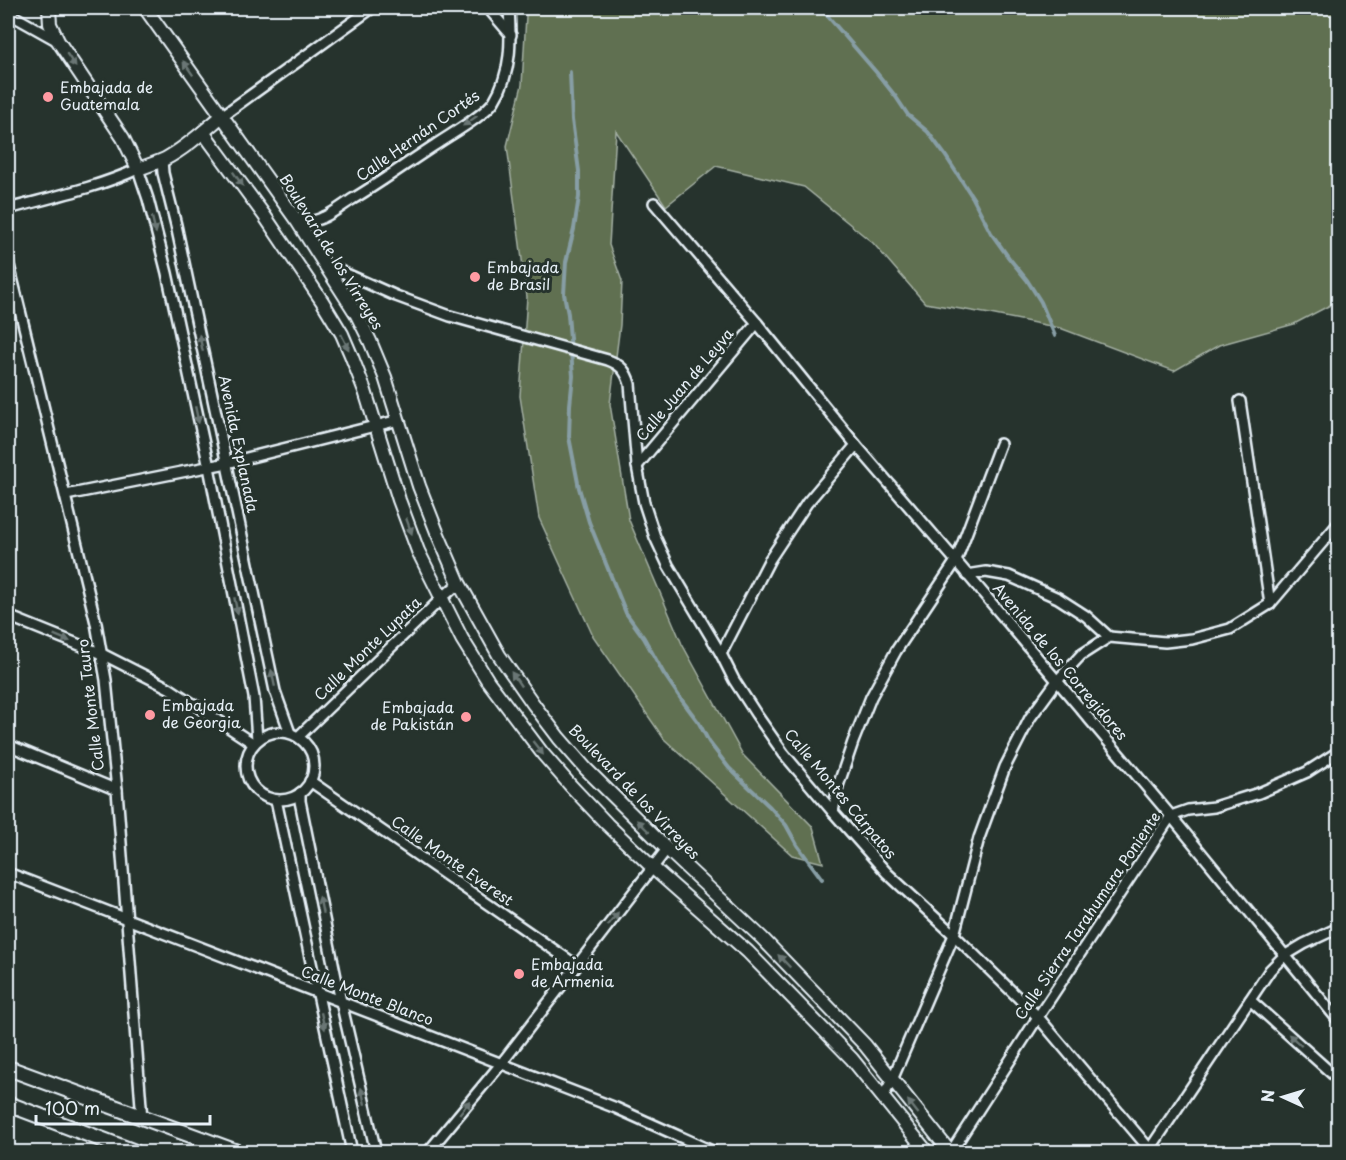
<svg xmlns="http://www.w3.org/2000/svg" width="1346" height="1160" font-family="'Playpen Sans',sans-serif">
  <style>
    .green { fill: #617051; stroke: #a4b0a4; stroke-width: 1.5 }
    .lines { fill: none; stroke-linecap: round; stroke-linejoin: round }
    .stream { stroke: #879ea5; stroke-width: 4 }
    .minor-casing { stroke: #e8f1f8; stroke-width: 14 }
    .tertiary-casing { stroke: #e8f1f8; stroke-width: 16 }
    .secondary-casing { stroke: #e8f1f8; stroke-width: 18 }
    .minor { stroke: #26332d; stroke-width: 9 }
    .tertiary { stroke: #26332d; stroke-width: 12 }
    .secondary { stroke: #26332d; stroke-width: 14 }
    .oneway { fill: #6a7674 }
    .poi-dot { fill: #ff9aa2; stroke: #26332d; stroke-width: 2 }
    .labels { text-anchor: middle; stroke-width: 6; stroke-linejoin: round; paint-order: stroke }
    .poi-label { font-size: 15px; fill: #e8f1f8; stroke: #26332d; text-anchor: start }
    .street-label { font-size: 15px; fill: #e8f1f8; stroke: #26332d }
  </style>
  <rect width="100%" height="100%" fill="#26332d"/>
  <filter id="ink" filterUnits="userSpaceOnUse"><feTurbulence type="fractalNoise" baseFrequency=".0167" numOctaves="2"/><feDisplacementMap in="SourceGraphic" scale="12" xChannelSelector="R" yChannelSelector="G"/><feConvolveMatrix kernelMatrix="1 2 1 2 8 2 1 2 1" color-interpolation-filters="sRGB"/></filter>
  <g filter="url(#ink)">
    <path class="green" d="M524,8H1338V301L1294,324L1219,345L1174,371L1060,328L990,314L925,303L873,243L804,187L716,166L666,206L616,131L609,245L622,281L620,325L610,404L629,520L682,644L743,755L813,827L823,863L792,855L664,739L593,636L539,518L520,396L527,297L507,146L522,85L526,16Z"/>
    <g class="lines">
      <g class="stream">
        <path d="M823,8L825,13L876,72L896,97L908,115L928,132L945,155L973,198L991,233L1009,258L1027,280L1041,302L1055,336"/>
        <path d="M570,72L572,120L579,171V197L574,229L566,262L564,294L568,314L573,376L570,405L569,437L579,488L589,522L626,613L644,638L664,674L681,699L699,723L709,742L729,768L770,807L786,825L797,845L822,879"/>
      </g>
      <g class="minor-casing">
        <g id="minor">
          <path d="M488,8L511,35"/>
          <path d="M8,13L58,41"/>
          <path d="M222,116L372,8"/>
          <path d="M162,160L163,173L176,225L275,691L290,733"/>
          <path d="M654,203L757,323L856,445L956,561L1171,816L1338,1020"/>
          <path d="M8,209C52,197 96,188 138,169L148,199L167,273L209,467L254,697L257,740"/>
          <path d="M297,221C306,222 315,222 324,217C333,213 342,206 351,200C380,183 407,163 435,145C451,134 484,116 494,101C512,72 511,40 509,8"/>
          <path d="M8,261L96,623L106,680L117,790L142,1119"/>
          <path d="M324,264L396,296L450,316L608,360C621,365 626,371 630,384L637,466L644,503L655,537L668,565L721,654L734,680L756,714L784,754L833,812L887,873L954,935L1038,1017L1152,1152"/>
          <path d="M1240,401L1270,604"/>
          <path d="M637,466L757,323"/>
          <path d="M66,495L227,463L399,420"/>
          <path d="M967,575L986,572L1009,576L1058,598L1086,616L1109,637"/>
          <path d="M8,616L102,654L169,688L254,744"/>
          <path d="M721,654L770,559L807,503L856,445"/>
          <circle cx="280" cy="766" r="34"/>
          <path d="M298,737L441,599L459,583"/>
          <path d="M8,745L117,790"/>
          <path d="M310,781L576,965"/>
          <path d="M300,793V801L341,1002L376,1152"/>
          <path d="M276,800L352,1152"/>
          <path d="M833,812L838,786L853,742L871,697L896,651L956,561L1000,444"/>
          <path d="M8,873L616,1108L714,1152"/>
          <path d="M1250,1000L1338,1079"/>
          <path d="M883,1097L892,1080L954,935L979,838L1005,767L1030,718L1057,681L1081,655L1109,637L1165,642L1192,639L1230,629L1270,604L1338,524"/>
          <path d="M1150,1149L1270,970L1284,956L1304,944L1338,928"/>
          <path d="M428,1152L501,1064L667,849"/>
          <path d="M951,1152L1038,1017L1171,816L1188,810L1214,807L1259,793L1307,772L1338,752"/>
        </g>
      </g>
      <g class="tertiary-casing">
        <g id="tertiary">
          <path d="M49,8L50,24L58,41L123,138L138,169C147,166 156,163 165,159C186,148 204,131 222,116"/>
          <path d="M145,8L297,221L357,315L370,341L385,377L419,486L437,532L459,583L499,655L534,705L559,738L586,769L667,849L762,938L865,1045L950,1152"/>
          <path d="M203,132L264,215L322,301L342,334L351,355L365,391L399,500L418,551L462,639L488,681L543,754L571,786L607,824L653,868L748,952L852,1059L927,1152"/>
        </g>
      </g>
      <g class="secondary-casing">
        <g id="secondary">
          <path d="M8,1068L237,1152"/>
          <path d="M8,1104L135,1152"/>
        </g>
      </g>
      <use href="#minor" class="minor"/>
      <use href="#tertiary" class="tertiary"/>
      <use href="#secondary" class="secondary"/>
    </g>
    <defs><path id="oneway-solid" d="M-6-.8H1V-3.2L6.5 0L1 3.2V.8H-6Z" transform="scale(1.5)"/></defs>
    <g class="oneway">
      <use href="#oneway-solid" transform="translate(71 60) rotate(56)"/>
      <use href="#oneway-solid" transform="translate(188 68) rotate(-125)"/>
      <use href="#oneway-solid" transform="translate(470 121) rotate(145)"/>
      <use href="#oneway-solid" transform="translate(238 179) rotate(55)"/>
      <use href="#oneway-solid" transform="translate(154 225) rotate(76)"/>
      <use href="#oneway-solid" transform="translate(345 342) rotate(64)"/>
      <use href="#oneway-solid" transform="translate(201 343) rotate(-102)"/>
      <use href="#oneway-solid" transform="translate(197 415) rotate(78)"/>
      <use href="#oneway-solid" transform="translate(409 526) rotate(70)"/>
      <use href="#oneway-solid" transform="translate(236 606) rotate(79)"/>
      <use href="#oneway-solid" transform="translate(62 638) rotate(22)"/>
      <use href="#oneway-solid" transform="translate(273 678) rotate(-102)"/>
      <use href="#oneway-solid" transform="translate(516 679) rotate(-124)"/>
      <use href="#oneway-solid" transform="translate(538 748) rotate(52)"/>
      <use href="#oneway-solid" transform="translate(643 826) rotate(-136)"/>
      <use href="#oneway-solid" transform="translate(321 905) rotate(-101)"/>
      <use href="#oneway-solid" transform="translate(613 919) rotate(-52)"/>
      <use href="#oneway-solid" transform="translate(784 961) rotate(-134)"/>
      <use href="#oneway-solid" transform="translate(323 1021) rotate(77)"/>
      <use href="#oneway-solid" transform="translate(1295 1040) rotate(-138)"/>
      <use href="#oneway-solid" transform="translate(363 1096) rotate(-103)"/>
      <use href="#oneway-solid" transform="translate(465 1107) rotate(-51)"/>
      <use href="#oneway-solid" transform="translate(913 1107) rotate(-128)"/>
    </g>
  </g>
  <g class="poi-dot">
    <circle cx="48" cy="97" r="6"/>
    <circle cx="475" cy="277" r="6"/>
    <circle cx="150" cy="715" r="6"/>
    <circle cx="466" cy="717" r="6"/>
    <circle cx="519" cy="974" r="6"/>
  </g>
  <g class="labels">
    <g class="poi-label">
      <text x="60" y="93">Embajada de<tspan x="60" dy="17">Guatemala</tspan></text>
      <text x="487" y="273">Embajada<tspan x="487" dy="17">de Brasil</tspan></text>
      <text x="162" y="711">Embajada<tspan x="162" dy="17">de Georgia</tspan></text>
      <text x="454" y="713" text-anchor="end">Embajada<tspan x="454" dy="17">de Pakistán</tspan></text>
      <text x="531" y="970">Embajada<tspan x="531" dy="17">de Armenia</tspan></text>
    </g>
    <g class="street-label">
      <text transform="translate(418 136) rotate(-35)" y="5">Calle Hernán Cortés</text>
      <text transform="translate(331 252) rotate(58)" y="5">Boulevard de los Virreyes</text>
      <text transform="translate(685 385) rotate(-50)" y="5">Calle Juan de Leyva</text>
      <text transform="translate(238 444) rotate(78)" y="5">Avenida Explanada</text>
      <text transform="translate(368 649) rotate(-44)" y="5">Calle Monte Lupata</text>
      <text transform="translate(1060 662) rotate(50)" y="5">Avenida de los Corregidores</text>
      <text transform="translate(91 705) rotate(-97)" y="5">Calle Monte Tauro</text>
      <text transform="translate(634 792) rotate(46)" y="5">Boulevard de los Virreyes</text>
      <text transform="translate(840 794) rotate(50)" y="5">Calle Montes Cárpatos</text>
      <text transform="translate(452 861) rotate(35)" y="5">Calle Monte Everest</text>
      <text transform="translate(1088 916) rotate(-56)" y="5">Calle Sierra Tarahumara Poniente</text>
      <text transform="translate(367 996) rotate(21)" y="5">Calle Monte Blanco</text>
    </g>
  </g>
  <rect width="1346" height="1160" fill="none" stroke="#26332d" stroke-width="30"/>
  <rect x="15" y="15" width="1316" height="1130" fill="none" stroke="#e8f1f8" stroke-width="2" filter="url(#ink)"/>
  <g transform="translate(1283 1097) rotate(274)" stroke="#26332d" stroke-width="4.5" paint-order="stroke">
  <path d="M0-4.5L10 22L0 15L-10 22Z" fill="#e8f1f8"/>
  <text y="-9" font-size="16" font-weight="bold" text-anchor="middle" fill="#e8f1f8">N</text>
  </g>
  <path d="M36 1115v9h174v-9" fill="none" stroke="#e8f1f8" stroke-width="3"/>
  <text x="45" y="1115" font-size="18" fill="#e8f1f8" stroke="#26332d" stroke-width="4.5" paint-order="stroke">100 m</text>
</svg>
